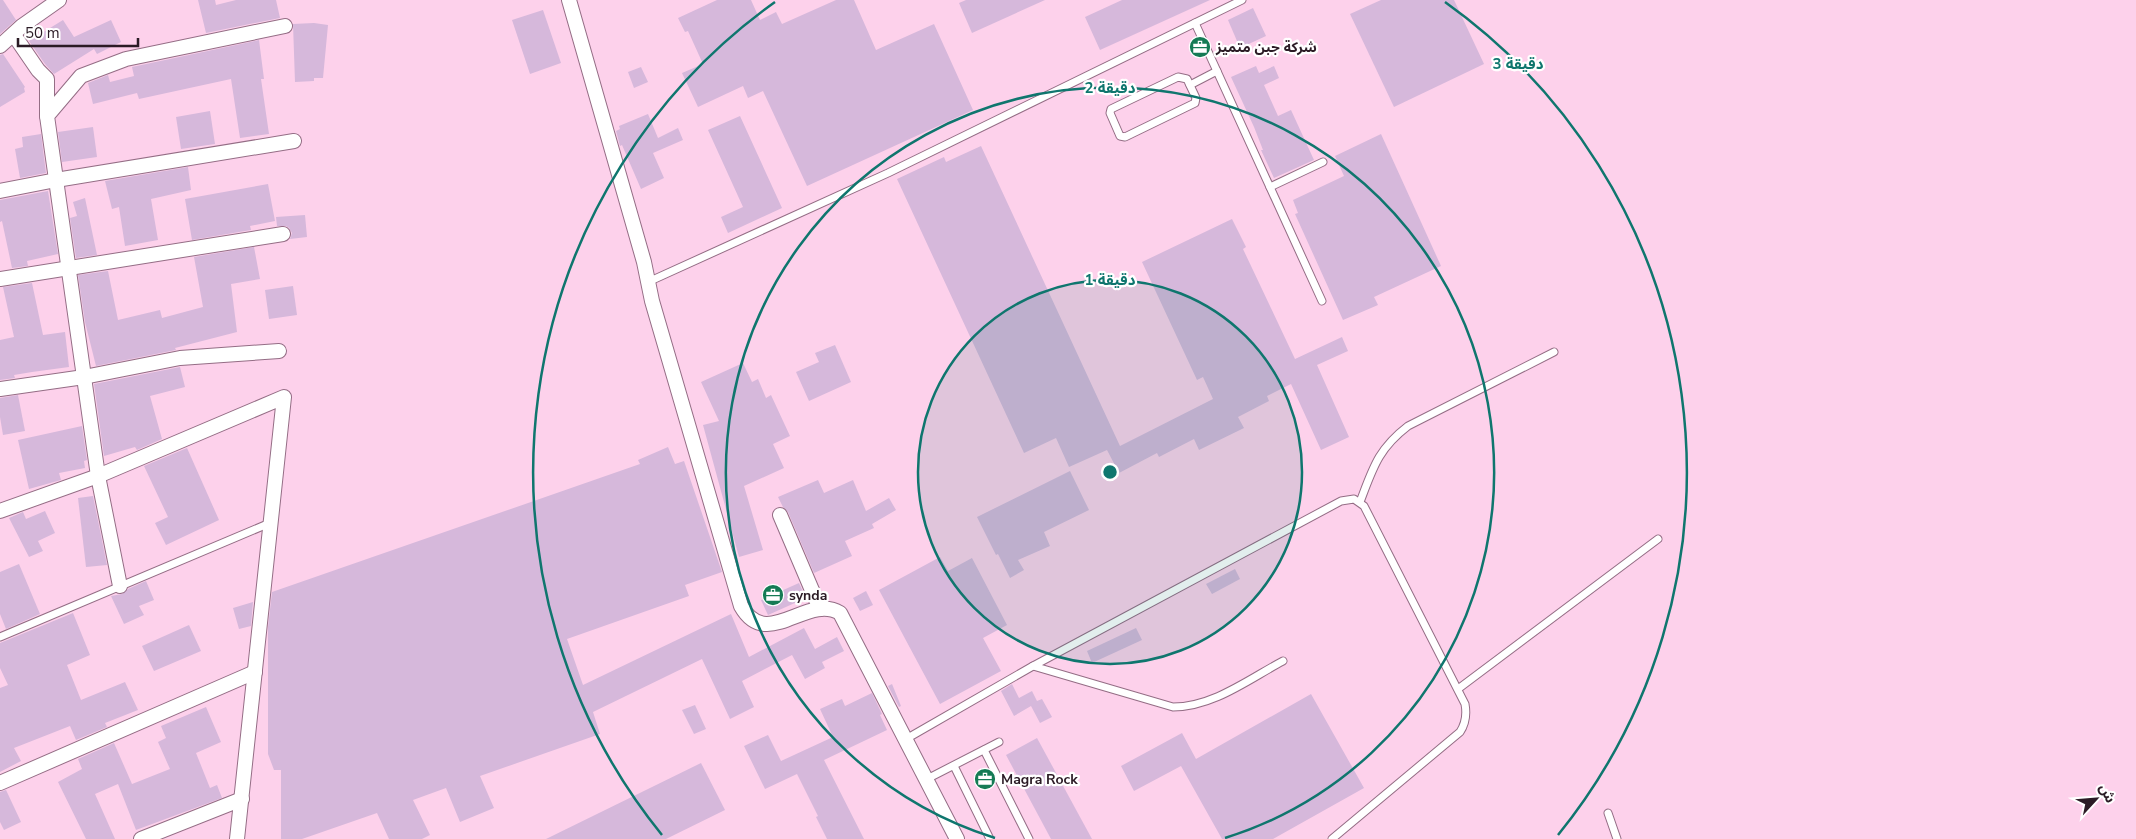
<svg xmlns="http://www.w3.org/2000/svg" width="2136" height="839" font-family="'Nunito Sans','Noto Sans Arabic',sans-serif">
  <style>
    .building { fill: #d6b8db }
    .lines { fill: none; stroke-linecap: round; stroke-linejoin: round }
    .lane-casing { stroke: #946d85; stroke-width: 9 }
    .street-casing { stroke: #946d85; stroke-width: 16 }
    .lane { stroke: #fff; stroke-width: 7 }
    .street { stroke: #fff; stroke-width: 14 }
    .ring { fill: none; stroke: #0f766e; stroke-width: 2.5 }
    .labels { text-anchor: middle; stroke-width: 4.5; stroke-linejoin: round; paint-order: stroke }
    .poi-label { font-size: 14px; font-weight: bold; fill: #2b1b25; stroke: #fff; text-anchor: start }
    .centre { fill: #0f766e; stroke: #fff; stroke-width: 2.5 }
    .ring-label { font-size: 15px; text-anchor: middle; font-weight: bold; fill: #0f766e; stroke: #fff; stroke-width: 4.5; stroke-linejoin: round; paint-order: stroke }
  </style>
  <rect width="100%" height="100%" fill="#fdd1eb"/>
  <g class="building">
    <path d="M0,0H3L16,20L0,34Z"/>
    <path d="M198,0H215L216,5L236,0H276L280,18L206,33Z"/>
    <path d="M717,0H751L760,20L776,12L782,24L836,0H854L876,50L934,24L973,110L807,186L763,91L748,98L743,86L698,107L682,73L703,64L688,31L685,32L678,18Z"/>
    <path d="M966,0H1045L972,33L959,3Z"/>
    <path d="M1122,0H1210L1100,50L1085,17Z"/>
    <path d="M1381,0H1454L1484,64L1394,107L1350,14Z"/>
    <path d="M1253,8L1266,36L1240,48L1228,20Z"/>
    <path d="M543,10L561,63L530,74L512,20Z"/>
    <path d="M63,20L74,37L111,20L121,42L97,54L94,49L54,74L45,64L29,41Z"/>
    <path d="M314,23L328,25L323,78H314V81L295,82L293,24Z"/>
    <path d="M259,40L264,79H261L269,134L240,138L231,79L139,99L137,93L93,104L88,83L108,75L110,82L134,76L132,67Z"/>
    <path d="M3,54L25,87L24,88L25,92L0,107V55Z"/>
    <path d="M1256,66L1259,73L1274,66L1279,78L1264,85L1278,116L1291,110L1314,160L1274,178L1261,150H1263L1254,127L1231,77Z"/>
    <path d="M641,67L648,82L634,88L628,72Z"/>
    <path d="M210,111L215,144L181,149L176,117Z"/>
    <path d="M648,114L658,138L678,128L683,140L653,153L664,178L641,189L622,145L620,146L616,131L620,129L619,126Z"/>
    <path d="M740,116L782,208L728,233L721,217L743,207L708,130Z"/>
    <path d="M93,127L97,157L62,162L58,132Z"/>
    <path d="M41,134L46,173L20,178L15,149L23,147L22,137Z"/>
    <path d="M1381,134L1441,266L1374,297L1378,305L1343,320L1295,214L1298,213L1293,200L1344,176L1335,156Z"/>
    <path d="M981,146L1120,446L1213,399L1203,377L1197,380L1142,262L1232,219L1246,247L1243,249L1295,359L1342,337L1348,351L1317,365L1349,437L1321,450L1291,384L1267,396L1269,401L1238,417L1244,428L1199,450L1194,439L1159,457L1157,453L1119,473L1107,450L1069,467L1056,438L1024,453L897,179L944,157L946,162Z"/>
    <path d="M188,167L191,190L151,199L158,240L125,246L119,207L112,209L105,181Z"/>
    <path d="M268,184L275,221L250,226L251,230L192,240L185,199Z"/>
    <path d="M48,191L58,254L27,261L28,266L12,268L2,221L0,222V200Z"/>
    <path d="M85,198L97,255L76,258L70,218L77,216L73,202Z"/>
    <path d="M305,215L307,237L290,239L292,233L289,228L286,226H277L276,217Z"/>
    <path d="M254,247L260,279L231,284L237,332L175,348L176,350L96,366L85,322L78,275L108,271L118,320L160,310L162,318L203,307L194,257Z"/>
    <path d="M32,283L43,335L65,332L69,367L32,372L14,375L15,378L0,380V340L14,337L3,287Z"/>
    <path d="M293,286L297,315L269,319L265,290Z"/>
    <path d="M835,345L851,382L809,401L796,372L819,362L815,353Z"/>
    <path d="M743,363L752,382L758,379L766,398L771,395L790,436L773,444L784,468L744,486L763,550L739,557L703,425L719,421L701,382Z"/>
    <path d="M180,367L185,387L150,396L162,439L137,450L135,447L104,456L94,384Z"/>
    <path d="M18,395L25,431L3,435L0,417V398Z"/>
    <path d="M82,426L87,460L84,461L85,468L59,473L61,480L29,489L18,440Z"/>
    <path d="M668,447L675,464L684,461L722,572L685,585L689,596L567,639L583,685L731,614L749,657L804,628L815,649L837,637L844,651L822,662L825,668L805,679L792,655L742,681L754,707L730,719L702,659L593,712L600,734L480,776L494,808L460,822L446,788L413,800L430,835L422,839H389L377,813L302,839H281V770H274L268,754V627L272,592L640,464L638,460Z"/>
    <path d="M187,448L219,520L166,545L155,523L168,517L144,466Z"/>
    <path d="M1070,471L1089,510L1044,532L1050,546L1018,560L1024,570L1010,578L998,554L996,555L977,517Z"/>
    <path d="M818,480L824,493L853,480L866,511L889,498L896,510L872,524L874,528L845,541L852,556L814,573L788,512L783,507L778,497Z"/>
    <path d="M93,496L107,565L86,567L78,498Z"/>
    <path d="M45,511L55,533L38,541L43,551L29,557L9,518L23,512L26,519Z"/>
    <path d="M940,557L948,571L972,558L1007,625L983,638L1001,671L940,704L879,590Z"/>
    <path d="M19,564L40,614L6,629L0,614V572Z"/>
    <path d="M1235,569L1240,579L1212,594L1206,584Z"/>
    <path d="M146,581L154,600L139,606L144,615L124,624L111,596L122,594L128,589Z"/>
    <path d="M799,583L806,598L768,615L761,600Z"/>
    <path d="M866,591L873,605L860,611L853,598Z"/>
    <path d="M253,602L251,626L239,629L233,608Z"/>
    <path d="M73,613L90,655L67,665L81,700L125,682L138,710L105,723L107,727L76,740L70,726L14,748L21,761L0,772V688L8,685L0,668V643Z"/>
    <path d="M189,625L201,651L154,671L142,646Z"/>
    <path d="M1136,628L1142,640L1092,663L1087,651Z"/>
    <path d="M892,684L901,706L899,707L888,686Z"/>
    <path d="M1012,684L1019,698L1032,691L1037,701L1042,699L1052,717L1040,723L1031,706L1014,716L1001,691Z"/>
    <path d="M872,693L882,714L880,715L887,730L824,760L864,839H827L816,817L818,816L797,774L765,789L744,746L768,735L781,761L833,737L820,709L842,699L845,706Z"/>
    <path d="M1311,694L1364,788L1273,839H1222L1181,766L1134,791L1121,766L1182,733L1196,759Z"/>
    <path d="M695,705L706,729L694,734L682,710Z"/>
    <path d="M206,707L221,742L196,753L210,788L217,785L222,798L136,830L118,784L95,794L115,839H86L58,782L82,769L78,759L114,743L132,784L170,769L158,742L166,738L161,726Z"/>
    <path d="M1037,738L1092,839H1051L1006,755Z"/>
    <path d="M701,763L725,810L666,839H546Z"/>
    <path d="M6,790L21,822L4,830L0,822V792Z"/>
  </g>
  <g class="lines">
    <g class="lane-casing">
      <g id="lane">
        <path d="M1195,23L1322,301"/>
        <path d="M1178,77L1187,79L1196,98L1195,103L1125,137L1120,136L1110,113L1111,109Z"/>
        <path d="M1190,85L1217,71"/>
        <path d="M1270,187L1323,162"/>
        <path d="M648,282L888,173L1242,0"/>
        <path d="M1360,502C1373,468 1378,449 1408,426L1554,352"/>
        <path d="M0,637L270,523"/>
        <path d="M1033,666L1173,707C1213,707 1249,679 1283,661"/>
        <path d="M1458,689L1658,539"/>
        <path d="M906,739L1033,666L1341,501L1354,499L1364,506L1465,704C1467,715 1466,723 1460,732L1332,839"/>
        <path d="M984,750L1029,839"/>
        <path d="M954,766L990,839"/>
        <path d="M927,779L999,742"/>
        <path d="M1608,813L1617,839"/>
      </g>
    </g>
    <g class="street-casing">
      <g id="street">
        <path d="M569,0L644,262L652,301L741,606C767,652 807,593 840,613L957,839"/>
        <path d="M14,35L38,70L47,79V116"/>
        <path d="M0,46L22,26L59,0"/>
        <path d="M0,191L56,180L294,141"/>
        <path d="M0,279L283,234"/>
        <path d="M0,389L84,377L180,358L279,351"/>
        <path d="M0,511L98,476L284,397L237,839"/>
        <path d="M780,515L820,609"/>
        <path d="M120,586L98,476L47,116L81,76L126,59L285,26"/>
        <path d="M0,783L255,672"/>
        <path d="M141,839L242,799"/>
      </g>
    </g>
    <use href="#lane" class="lane"/>
    <use href="#street" class="street"/>
  </g>
  <circle cx="1110" cy="472" r="192" fill="#0f766e" fill-opacity=".12"/>
  <g class="ring">
    <circle cx="1110" cy="472" r="192"/>
    <path d="M995 838A384 384 0 1 1 1225 838"/>
    <path d="M662 835A577 577 0 0 1 775 2M1445 2A577 577 0 0 1 1558 835"/>
  </g>
  <defs>
    <g id="office-disc" transform="scale(1.125)"><circle r="9.5" fill="#157b55" stroke="#fff"/><path d="M-6-3h4V-5.5h4V-3h4V5H-6ZM-1-4.5V-3h2v-1.5ZM-6 0V1H6V0Z" fill="#fff"/></g>
  </defs>
  <g fill-rule="evenodd">
    <use href="#office-disc" x="1200" y="47"/>
    <use href="#office-disc" x="773" y="595"/>
    <use href="#office-disc" x="985" y="779"/>
  </g>
  <g class="labels">
    <g class="poi-label">
      <text x="1216" y="52">شركة جبن متميز</text>
      <text x="789" y="600">synda</text>
      <text x="1001" y="784">Magra Rock</text>
    </g>
  </g>
  <circle cx="1110" cy="472" r="8" class="centre"/>
  <g class="ring-label">
    <text x="1518" y="69">3 دقيقة</text>
    <text x="1110" y="93">2 دقيقة</text>
    <text x="1110" y="285">1 دقيقة</text>
  </g>
  <g transform="translate(2096 799) rotate(64)" stroke="#ffffff" stroke-width="4" paint-order="stroke">
  <path d="M0-4L9 19L0 12L-9 19Z" fill="#2b1b25"/>
  <text y="-8" font-size="14" font-weight="bold" text-anchor="middle" fill="#2b1b25">ش</text>
  </g>
  <path d="M18 38v8h120v-8" fill="none" stroke="#2b1b25" stroke-width="2.5"/>
  <text x="25" y="38" font-size="15" fill="#2b1b25" stroke="#ffffff" stroke-width="4" paint-order="stroke">50 m</text>
</svg>
